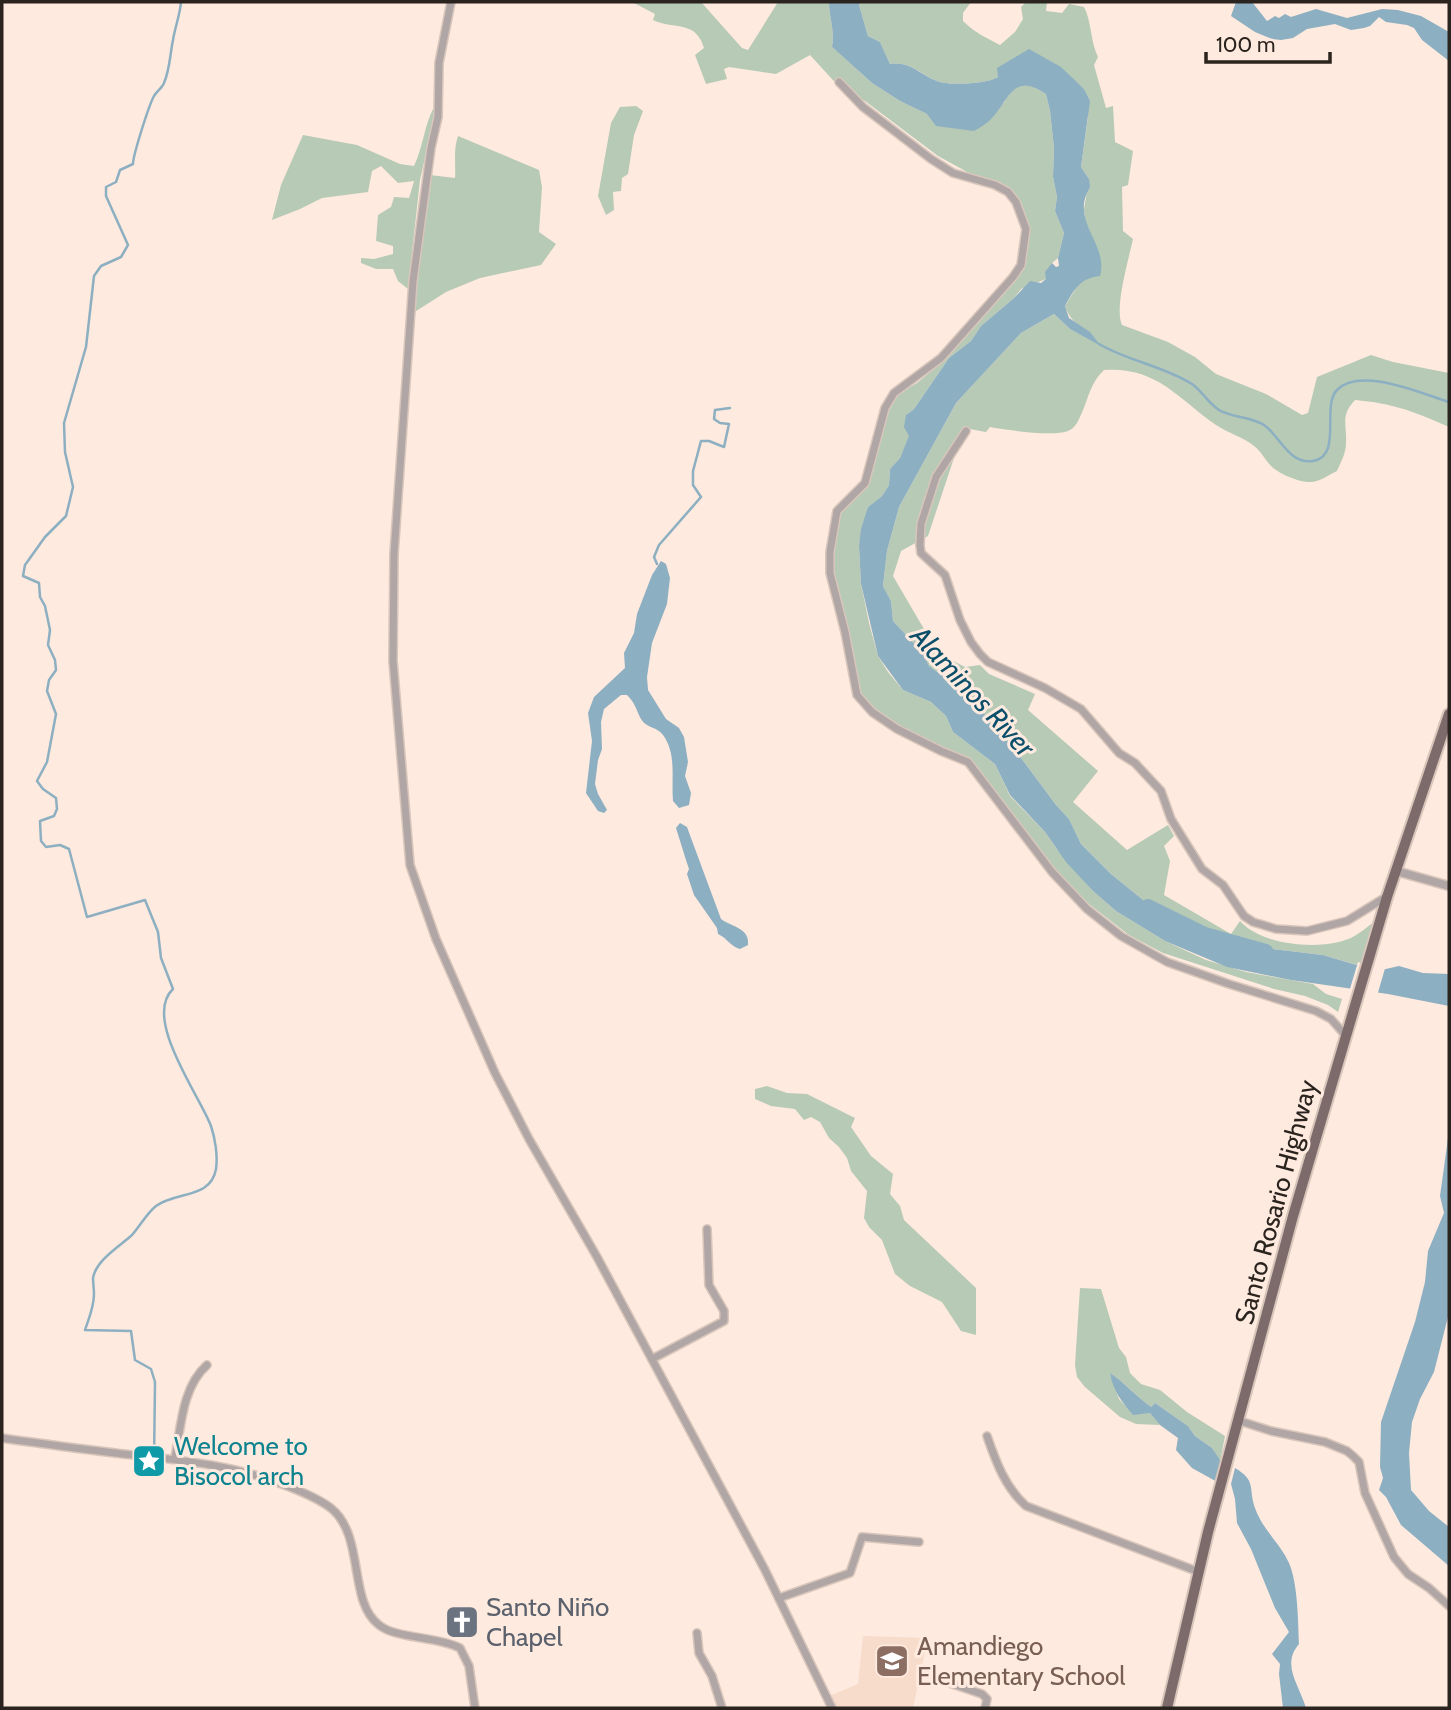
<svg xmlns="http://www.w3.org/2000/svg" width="1451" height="1710" font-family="Cabin,sans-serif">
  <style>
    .built { fill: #f7dccb }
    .green { fill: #b7cab6 }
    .water { fill: #8cafc2 }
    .pier { fill: #feeade }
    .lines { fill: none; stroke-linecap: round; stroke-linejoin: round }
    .stream { stroke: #8cafc2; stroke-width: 2.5 }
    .river { stroke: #8cafc2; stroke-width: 14 }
    .minor-casing { stroke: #d8c6bb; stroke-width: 10 }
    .tertiary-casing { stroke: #d8c6bb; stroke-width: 11 }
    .primary-casing { stroke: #d8c6bb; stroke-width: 14 }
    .minor { stroke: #b1a6a6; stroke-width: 7 }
    .tertiary { stroke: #b1a6a6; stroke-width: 8 }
    .primary { stroke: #7d6a6b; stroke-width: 10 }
    .labels { text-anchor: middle; stroke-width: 6; stroke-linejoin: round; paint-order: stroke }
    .street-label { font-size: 26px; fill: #2a231e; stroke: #feeade }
    .culture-label { font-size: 26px; fill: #0d838f; stroke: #feeade; text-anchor: start }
    .worship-label { font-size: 26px; fill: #5b616d; stroke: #feeade; text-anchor: start }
    .education-label { font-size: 26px; fill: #785e54; stroke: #feeade; text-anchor: start }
    .water-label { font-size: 28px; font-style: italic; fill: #0c4f6b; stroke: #feeade }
  </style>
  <rect width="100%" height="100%" fill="#feeade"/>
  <path class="built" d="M863,1636L928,1638L913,1708H833L827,1697L858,1684Z"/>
  <g class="green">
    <path d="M632,2H701L742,48L748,50L778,2H829C829,18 835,30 832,47L872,83L900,101L927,114L1004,103C1015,82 1026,81 1046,94L1050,111L1054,148L1053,177L1057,197L1055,211L1064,233L1058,258L1052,263L1046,279L1021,289L1014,298L981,326L971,341L949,358L914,409L906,415L910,436L900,458L890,469L889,485L882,496L868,507L859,546L861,584L869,623L878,656L888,672L903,690L931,702L946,716L953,732L995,764L1010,796L1045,832L1056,848L1093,891L1116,911L1165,941L1206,960L1246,972L1313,984L1326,994L1342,999L1338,1012L1328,1005L1305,996L1274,989L1163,953L1129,935L1089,904L1056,871L1010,815L975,766L898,727L873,710L859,694L832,579V558L839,515L867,484L888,405L900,393L917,383L935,368L1020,274L1027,245L1017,201L989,180L969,173L938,156L865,101L842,90L810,55L776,74L729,67L724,69L727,79L706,84L695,55L704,48C696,20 675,30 653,20L655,14Z"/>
    <path d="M861,2H971L963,13V21C978,35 984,36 1000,45L1015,32L1023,19L1021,7L1026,2H1047L1046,11L1062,13L1069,4L1084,7C1092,22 1090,41 1098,57L1094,65L1106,108L1113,106L1115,142L1133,151L1128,185L1122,187L1123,231L1133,239C1129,258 1114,308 1122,325L1168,342L1195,357L1216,374L1266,394L1302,415L1308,413L1317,377L1371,355L1393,362L1449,373V427C1416,412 1392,403 1355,400C1340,416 1347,424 1346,443C1346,453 1341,462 1337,471C1329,475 1320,481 1312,482C1300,483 1280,474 1272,467C1265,460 1261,451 1254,446C1243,437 1228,433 1216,425C1176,397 1157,367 1104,370C1089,384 1088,402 1079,419C1077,424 1073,429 1068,431C1053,437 1007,430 990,427L986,432L964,428L928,536L901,551L893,576L938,653L965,667L980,665L989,674L1035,694L1028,710L1098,771L1073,802L1127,850L1168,825L1174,836L1164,846L1170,861L1164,895L1231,934L1240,921C1262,946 1321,951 1351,938C1359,934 1367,927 1374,922L1361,966L1323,955L1223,943L1173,920L1153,908L1111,874L1081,844L1069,819L1056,805L1001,731L958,687L929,666L923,653L893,621L891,601L883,586L887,551L899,507L956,403L1021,333L1054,314L1070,329L1099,344C1087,327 1072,327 1065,306L1078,285L1089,277L1091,235L1085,220L1084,209L1089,179L1081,167L1088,117L1084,89L1072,79L998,77C987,84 949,86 937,81C920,74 910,61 890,64L880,42L868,36L859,5Z"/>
    <path d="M636,106L643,111L634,135L628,174L622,178L621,191L613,192L614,210L606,215L598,196L611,123L620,107Z"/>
    <path d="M433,109L435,113L420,180L408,289L398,281L393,269H376L361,263V258L374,259L393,254V246L376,241L378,215L391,207L394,197L409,198L414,181L398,183L381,166L372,171L368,192L322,198L300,209L272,220L281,185L303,135L357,145L400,164L414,166C423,147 424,127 433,109Z"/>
    <path d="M458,136L539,170L542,187L539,232L556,244L541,265L480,278L446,292L413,313L430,175L455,178C456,163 453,151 458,136Z"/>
    <path d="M767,1086L787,1093L807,1094L855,1118L851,1127L871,1156L893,1174L890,1194L900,1206L904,1220L976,1288V1335L961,1331L942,1302L910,1286L895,1274L882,1240L869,1227L864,1218L867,1191L851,1171L847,1158L839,1147L829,1138L820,1122L811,1117L804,1120L795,1109L771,1106L755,1099V1089Z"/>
    <path d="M1080,1288L1101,1289L1119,1348L1126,1357L1130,1373L1141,1384L1160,1390L1187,1412L1225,1436L1220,1462L1212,1448L1195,1436L1188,1426L1155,1403L1151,1407C1136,1396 1126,1383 1110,1374L1119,1399L1133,1414L1150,1413L1160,1425L1136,1424L1120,1417L1085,1387L1077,1377L1075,1365Z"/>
  </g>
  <g class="water">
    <path d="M829,2H861L859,5L868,36L880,42L890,64C910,61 919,74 937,81C949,86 987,84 998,77L997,68L1029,49L1061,67L1084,89L1090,101L1081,167L1089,179L1090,187C1069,222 1109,243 1100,276C1080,278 1074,290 1065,306L1069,318L1090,332L1101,346L1070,329L1054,314L1021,333L956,403L899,507L887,551L883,586L891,601L893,621L923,653L929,666L958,687L1001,731L1056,805L1069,819L1081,844L1111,874L1153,908L1173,920L1223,943L1323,955L1377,971L1399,966L1423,973L1449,974V1006L1388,994L1291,980L1227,967L1165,941L1116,911L1093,891L1066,862L1045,832L1010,795L995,764L953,732L946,716L931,702L903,690L878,656L861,584L859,546L861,529L868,507L882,496L889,485L890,469L900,458L909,436L904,427L906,415L914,409L949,358L971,341L981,326L1014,298L1030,281L1041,283L1046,279L1045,272L1052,263L1056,267L1059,266L1058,258L1064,233L1055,211L1057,197L1053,177L1054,148L1050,111L1046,94C1014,73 1011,96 993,117C988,123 981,127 974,131L936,126L927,114L900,101L872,83L832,47C835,30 829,18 829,2Z"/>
    <path d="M1236,2H1252L1267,21L1275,16L1279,18L1285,14L1291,17L1316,9L1347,18L1382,9L1398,10L1421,16L1449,32V61L1422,40L1414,28L1407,25L1386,22L1379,17L1370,26L1364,28L1351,30L1335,24L1307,29L1293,38L1281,40L1272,39L1255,32L1231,16Z"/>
    <path d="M661,561L666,564L670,578L667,604L652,643L647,677L648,690L666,719L679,728L684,737L688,762L685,776L691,793L689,805L679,808L673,801C671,779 677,754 663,735C658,727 646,728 641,719C636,710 636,704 627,695H621L604,709L601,722L602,749L598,760L595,784L598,794L607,810L604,813L598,811L586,793L592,741L588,713L594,697L625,668L624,653L634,633L637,614L652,575Z"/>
    <path d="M680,823L687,827L691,838L721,919C732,927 750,928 748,945L740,949C730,946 727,938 718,934L717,928L694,895L687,874L689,869L686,860L676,828Z"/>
    <path d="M1449,1131V1313L1434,1372L1420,1399L1412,1422L1409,1453L1411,1490L1429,1511L1449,1527V1566L1401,1525L1386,1497L1379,1490L1383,1478L1380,1467L1381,1422L1415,1322L1425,1282L1428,1251L1444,1213L1440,1196Z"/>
    <path d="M1110,1373C1125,1383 1136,1396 1151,1407L1155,1403L1188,1426L1195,1436L1212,1448L1224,1466L1219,1483L1192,1468L1176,1450L1178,1438L1160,1425L1150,1413L1133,1415C1122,1402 1113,1391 1110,1373Z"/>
    <path d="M1235,1468C1257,1481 1248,1488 1255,1508C1262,1529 1280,1543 1289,1563C1298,1584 1298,1621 1299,1644C1281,1665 1299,1684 1306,1708H1283L1279,1674L1280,1664L1272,1654L1289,1632L1275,1608L1251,1549L1237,1523L1235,1499L1231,1484Z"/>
  </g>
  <path class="pier" d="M1358,962L1377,967L1386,965L1377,996L1349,992Z"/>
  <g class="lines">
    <g class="stream">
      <path d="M1099,344C1128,361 1163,366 1192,384C1202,391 1208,403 1219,410C1232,418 1250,416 1264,425C1280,436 1289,465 1313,461C1343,456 1321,406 1337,390C1360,366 1422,394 1449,402"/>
      <path d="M657,564L654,557L659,545L701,497L693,485V471L701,441H709L724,447L729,424L720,423L714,419L715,410L730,408"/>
      <path d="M154,1462L155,1382L151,1369L135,1360L131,1331L85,1330C89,1318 94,1307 94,1294C94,1289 93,1283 93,1278C96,1260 120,1246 132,1235C140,1226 147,1213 156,1206C176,1191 211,1199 216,1169C218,1156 215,1138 211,1126C200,1096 142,1018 173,989L161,958L158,932L145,900L87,917L69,849L60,845L46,847L41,841L40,821L54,816L57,809L56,798L43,789L37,781L47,762L56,714L47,691L49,680L56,670L55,660L48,645L50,630L45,606L40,597L39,583L23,576L25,565L45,537L66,516L73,487L65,452L64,423L86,347L94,276L101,266L121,257L128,245L106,196V187L116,182L120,170L133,164C133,155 149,105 154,96C157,91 162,88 164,83C170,69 170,54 173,40C175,27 180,15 181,2"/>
    </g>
    <path class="river" d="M1148,906L1205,934L1266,951"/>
    <g class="minor-casing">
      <g id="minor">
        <path d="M451,2L439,63L438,117L431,148L413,281L394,554L393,661L410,865L436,939L495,1073L529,1139L597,1257L765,1570L832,1708"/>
        <path d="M839,82L863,107L931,159L953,173L995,185L1008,192L1016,202L1026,229L1021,265L1013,277L941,358L894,393L885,408L865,483L837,511L830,552V573L845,632L857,695L872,712L897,729L941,751L968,762L1052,872L1087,909L1121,936L1167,962L1229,984L1316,1011L1331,1019L1346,1036"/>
        <path d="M966,431L936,477L921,524L920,545L921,553L945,575L960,620L971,642L980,654L988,662L1045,688L1081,709L1119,753L1135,763L1161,791L1171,819L1202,869L1223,885L1244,916L1253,922L1276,929L1307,931L1347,921L1386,897"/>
        <path d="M652,1359L724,1321V1311L709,1285L707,1229"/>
        <path d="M1240,1421L1271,1431L1325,1442L1347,1451L1353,1456L1359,1462L1365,1493L1394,1557L1408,1574L1429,1588L1449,1606"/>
        <path d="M987,1436C996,1462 1005,1487 1026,1506L1199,1572"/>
        <path d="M2,1438C42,1444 83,1449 123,1454C180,1460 236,1465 290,1487C304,1493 320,1499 332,1509C365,1537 348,1602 379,1625C396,1639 437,1636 460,1648L469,1666L475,1708"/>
        <path d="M175,1458C181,1427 182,1387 207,1365"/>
        <path d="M779,1598L850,1573L862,1537L919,1542"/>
        <path d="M697,1633L699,1653L712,1676L722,1708"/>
        <path d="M935,1678L982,1694L987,1699L985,1708"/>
      </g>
    </g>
    <g class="tertiary-casing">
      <path id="tertiary" d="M1396,871L1449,886"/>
    </g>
    <g class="primary-casing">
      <path id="primary" d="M1167,1708L1208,1532L1293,1216L1387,897L1449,714"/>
    </g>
    <use href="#minor" class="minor"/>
    <use href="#tertiary" class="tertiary"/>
    <use href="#primary" class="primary"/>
  </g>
  <defs>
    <g id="sight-square" transform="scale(1.75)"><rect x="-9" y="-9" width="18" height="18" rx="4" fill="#0f9aa8" stroke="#feeade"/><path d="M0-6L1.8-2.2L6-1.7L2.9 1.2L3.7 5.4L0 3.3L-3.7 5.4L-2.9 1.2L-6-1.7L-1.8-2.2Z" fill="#fff"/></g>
    <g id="church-square" transform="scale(1.75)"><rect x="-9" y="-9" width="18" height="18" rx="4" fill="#6b7280" stroke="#feeade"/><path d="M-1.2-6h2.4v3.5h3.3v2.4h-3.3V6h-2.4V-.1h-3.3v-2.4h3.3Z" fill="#fff"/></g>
    <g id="school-square" transform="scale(1.75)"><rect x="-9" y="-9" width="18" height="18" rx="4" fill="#8d6e63" stroke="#feeade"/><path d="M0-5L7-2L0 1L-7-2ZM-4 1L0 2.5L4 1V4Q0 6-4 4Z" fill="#fff"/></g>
  </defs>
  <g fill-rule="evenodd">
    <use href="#sight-square" x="149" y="1461"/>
    <use href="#church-square" x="462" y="1622"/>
    <use href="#school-square" x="892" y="1661"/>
  </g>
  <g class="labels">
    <g class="street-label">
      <text transform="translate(1276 1202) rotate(-75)" y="9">Santo Rosario Highway</text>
    </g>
    <g class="culture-label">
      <text x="174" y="1455">Welcome to<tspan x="174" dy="30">Bisocol arch</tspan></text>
    </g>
    <g class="worship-label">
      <text x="486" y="1616">Santo Niño<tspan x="486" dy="30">Chapel</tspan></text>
    </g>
    <g class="education-label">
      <text x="917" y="1655">Amandiego<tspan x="917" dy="30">Elementary School</tspan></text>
    </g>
    <g class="water-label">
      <text transform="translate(973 691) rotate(47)" y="10">Alaminos River</text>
    </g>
  </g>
  <rect width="1451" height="1710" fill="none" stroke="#2a231e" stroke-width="7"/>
  <path d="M1206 52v10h124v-10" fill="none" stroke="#2a231e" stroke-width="3.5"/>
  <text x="1216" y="52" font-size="21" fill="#2a231e" stroke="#feeade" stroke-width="5" paint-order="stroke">100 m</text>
</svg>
